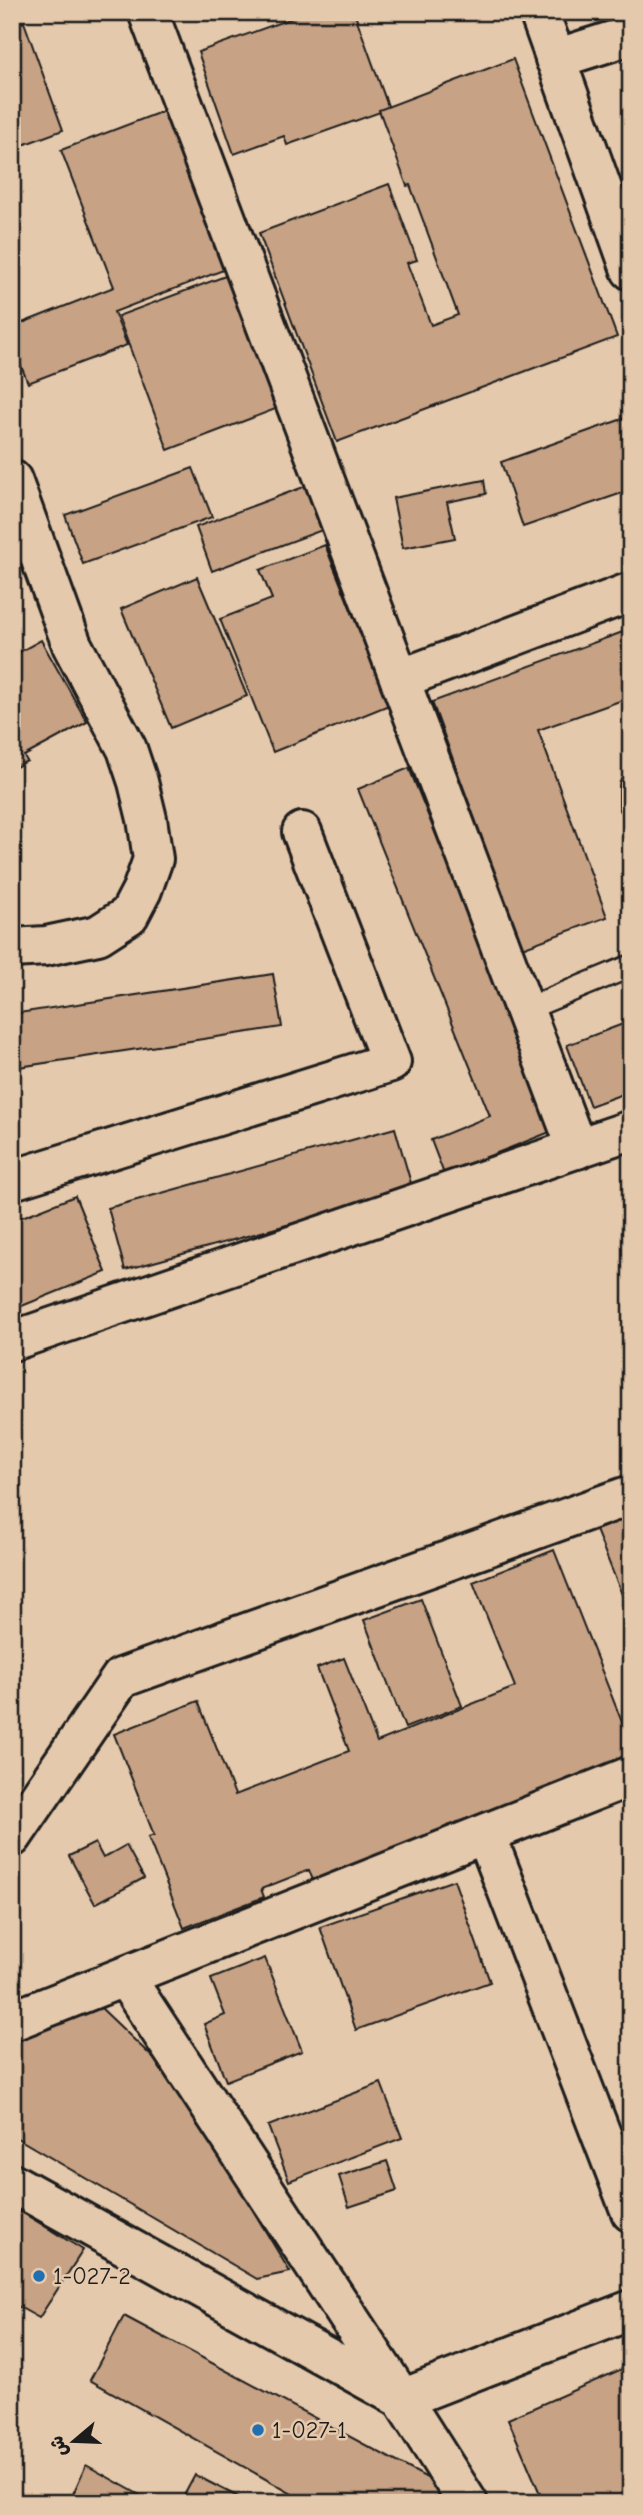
<svg xmlns="http://www.w3.org/2000/svg" width="643" height="2515" font-family="'Comic Neue','Playpen Sans Arabic',sans-serif">
  <style>
    .building { fill: #c7a285; stroke: #1c1c1c; stroke-width: 2 }
    .lines { fill: none; stroke-linecap: round; stroke-linejoin: round }
    .lane-casing { stroke: #1c1c1c; stroke-width: 26 }
    .street-casing { stroke: #1c1c1c; stroke-width: 44 }
    .lane { stroke: #e5c9ac; stroke-width: 21 }
    .street { stroke: #e5c9ac; stroke-width: 38 }
    .poi-dot { fill: #1f6fb2; stroke: #e5c9ac; stroke-width: 2.5 }
    .labels { text-anchor: middle; stroke-width: 5; stroke-linejoin: round; paint-order: stroke }
    .poi-label { font-size: 24px; fill: #1c1c1c; stroke: #e5c9ac; text-anchor: start }
  </style>
  <rect width="100%" height="100%" fill="#e5c9ac"/>
  <filter id="ink" filterUnits="userSpaceOnUse"><feTurbulence type="fractalNoise" baseFrequency=".0143" numOctaves="2"/><feDisplacementMap in="SourceGraphic" scale="14" xChannelSelector="R" yChannelSelector="G"/><feConvolveMatrix kernelMatrix="1 2 1 2 8 2 1 2 1" color-interpolation-filters="sRGB"/></filter>
  <g filter="url(#ink)">
    <g class="building">
      <path d="M309,12H354L389,109L287,145L284,136L234,154L198,52Z"/>
      <path d="M611,12H631V15L613,20Z"/>
      <path d="M24,22L63,130L12,149V26Z"/>
      <path d="M513,59L617,337L337,442L259,233L389,184L417,260L407,263L431,325L458,315L410,185L407,186L379,110Z"/>
      <path d="M166,110L226,269L114,312L127,345L28,383L12,344V327L114,287L61,150Z"/>
      <path d="M236,272L286,405L168,450L118,316Z"/>
      <path d="M631,416V490L523,527L501,462Z"/>
      <path d="M193,468L212,517L83,564L65,515Z"/>
      <path d="M484,480L486,494L447,502L455,538L403,548L393,498Z"/>
      <path d="M317,482L333,526L212,571L196,527Z"/>
      <path d="M325,545L389,705L273,752L220,619L272,599L260,570Z"/>
      <path d="M197,577L247,696L171,728L121,609Z"/>
      <path d="M631,629V697L538,730L607,917L522,948L432,702Z"/>
      <path d="M41,640L87,722L24,756L27,761L12,769V656Z"/>
      <path d="M409,768L555,1130L444,1174L431,1140L490,1116L358,789Z"/>
      <path d="M273,974L282,1027L12,1068V1014Z"/>
      <path d="M631,1021V1091L590,1106L567,1045Z"/>
      <path d="M395,1128L413,1190L125,1270L108,1208Z"/>
      <path d="M75,1196L106,1272L12,1310V1221Z"/>
      <path d="M631,1516V1617L596,1530Z"/>
      <path d="M554,1550L631,1745V1759L314,1883L309,1870L261,1889L264,1897L184,1928L148,1837L154,1835L114,1734L198,1701L235,1795L349,1751L317,1668L344,1658L377,1742L515,1687L473,1582Z"/>
      <path d="M421,1599L462,1706L405,1728L364,1620Z"/>
      <path d="M95,1843L103,1858L126,1845L144,1878L95,1904L69,1856Z"/>
      <path d="M454,1880L490,1982L356,2030L320,1927Z"/>
      <path d="M265,1958L302,2051L226,2081L204,2024L225,2015L211,1979Z"/>
      <path d="M99,2006L172,2076L290,2272L257,2279L12,2135V2042Z"/>
      <path d="M381,2083L402,2138L289,2181L268,2126Z"/>
      <path d="M387,2161L397,2191L349,2207L339,2176Z"/>
      <path d="M12,2206L83,2250L39,2318L12,2303Z"/>
      <path d="M124,2316L431,2480L446,2503H308L90,2380Z"/>
      <path d="M631,2365V2503H544L508,2419Z"/>
      <path d="M86,2465L154,2503H69Z"/>
      <path d="M195,2475L250,2503H180Z"/>
    </g>
    <g class="lines">
      <g class="lane-casing">
        <g id="lane">
          <path d="M631,786V805"/>
          <path d="M524,1010L631,966"/>
        </g>
      </g>
      <g class="street-casing">
        <g id="street">
          <path d="M148,12L577,1149"/>
          <path d="M539,12L631,270"/>
          <path d="M555,59L631,35"/>
          <path d="M12,480L72,645L127,749L138,782L147,819L153,859L142,890L129,915L98,935L46,946L12,948"/>
          <path d="M400,679L631,592"/>
          <path d="M12,1180L391,1062L302,832"/>
          <path d="M12,1341L631,1130"/>
          <path d="M486,1835L631,2212"/>
          <path d="M12,1837L121,1678L631,1495"/>
          <path d="M12,2021L631,1776"/>
          <path d="M12,2183L402,2399L125,1977"/>
          <path d="M468,2503L402,2399L631,2310"/>
        </g>
      </g>
      <use href="#lane" class="lane"/>
      <use href="#street" class="street"/>
    </g>
  </g>
  <g class="poi-dot">
    <circle cx="39" cy="2276" r="7"/>
    <circle cx="258" cy="2430" r="7"/>
  </g>
  <g class="labels">
    <g class="poi-label">
      <text x="53" y="2284">1-027-2</text>
      <text x="272" y="2438">1-027-1</text>
    </g>
  </g>
  <rect width="643" height="2515" fill="none" stroke="#e5c9ac" stroke-width="42"/>
  <rect x="21" y="21" width="601" height="2473" fill="none" stroke="#1c1c1c" stroke-width="2.5" filter="url(#ink)"/>
  <g transform="translate(74 2441) rotate(251)" stroke="#e5c9ac" stroke-width="5" paint-order="stroke">
  <path d="M0-5L12 26L0 18L-12 26Z" fill="#1c1c1c"/>
  <text y="-10" font-size="19" font-weight="bold" text-anchor="middle" fill="#1c1c1c">ش</text>
  </g>
</svg>
